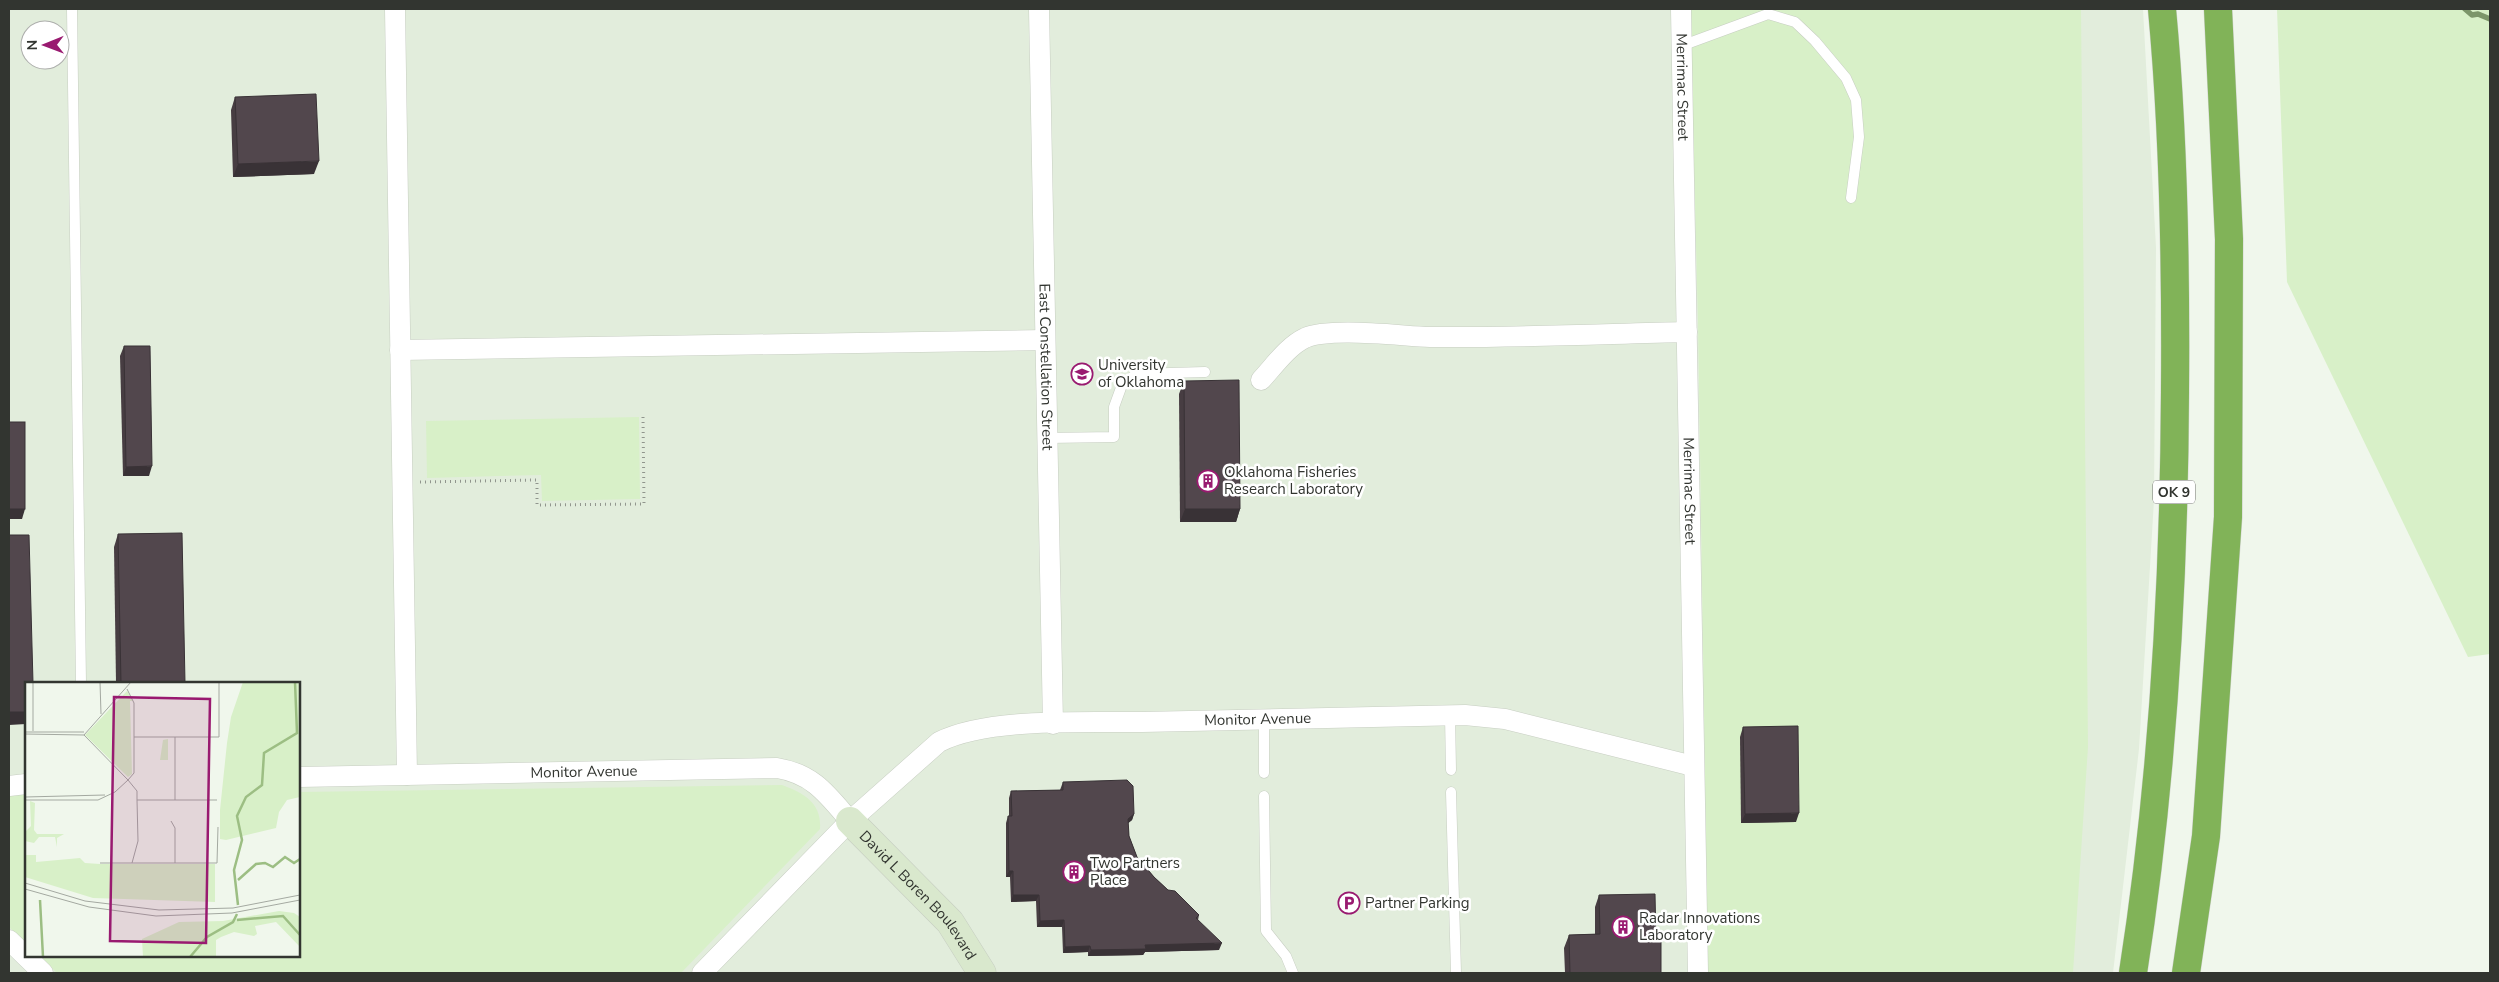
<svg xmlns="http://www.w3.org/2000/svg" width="2499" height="982" font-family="'Nunito Sans',sans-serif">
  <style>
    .built { fill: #e2eddc; fill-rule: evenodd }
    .green { fill: #d8f0c8 }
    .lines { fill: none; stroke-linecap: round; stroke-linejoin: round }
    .stream { stroke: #7c956a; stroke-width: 5.5 }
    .lane-casing { stroke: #c7cec2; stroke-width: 11 }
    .street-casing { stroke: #c7cec2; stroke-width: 21 }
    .secondary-casing { stroke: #c7cec2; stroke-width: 29 }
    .highway-casing { stroke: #d2d3d1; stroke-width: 29 }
    .path { stroke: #90958d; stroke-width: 3; stroke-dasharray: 1 4; stroke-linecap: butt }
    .lane { stroke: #fff; stroke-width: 10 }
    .street { stroke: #fff; stroke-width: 20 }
    .secondary { stroke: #d9e8cd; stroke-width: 28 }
    .highway { stroke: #81b358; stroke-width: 28 }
    .wall { fill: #473d42 }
    .shaded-wall { fill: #393236 }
    .building { fill: #52474d; stroke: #393236 }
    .labels { text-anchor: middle; stroke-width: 5; stroke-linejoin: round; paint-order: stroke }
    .shield { fill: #fff; stroke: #70726e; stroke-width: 1 }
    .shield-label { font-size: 14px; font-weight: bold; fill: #323530 }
    .street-label { font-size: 15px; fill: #323530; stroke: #fff }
    .poi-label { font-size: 15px; fill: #323530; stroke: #fff; text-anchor: start }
    .inset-river { fill: none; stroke: #9cbe83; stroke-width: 2.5 }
    .inset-road { fill: none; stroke: #a4a9a1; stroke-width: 1 }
    .view { fill: #991a70; fill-opacity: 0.15; stroke: #991a70; stroke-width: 2.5 }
    .inset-edge { fill: none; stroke: #323530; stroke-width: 2.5 }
  </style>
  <rect width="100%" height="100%" fill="#f0f7ec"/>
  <path class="built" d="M9,9H2143L2156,248L2154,500L2139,749L2113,973H9ZM30,30H60V60H30ZM26,683H299V956H26Z"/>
  <g class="green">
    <path d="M1690,9H2081L2088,747L2073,973H1708L1698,320Z"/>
    <path d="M2277,9H2490V654L2468,657L2287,282Z"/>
    <path d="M639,417L640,499L542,501L541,475L427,478L426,421Z"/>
    <path d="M782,785C804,793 822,803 820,829L681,973H57L39,956H299V792Z"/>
    <path d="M26,792V944L9,927V793Z"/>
  </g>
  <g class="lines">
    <path class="stream" d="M2465,9L2472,15L2478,14L2490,19"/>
    <g class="lane-casing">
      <g id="lane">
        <path d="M72,9L81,683"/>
        <path d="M1681,46L1768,14L1795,22L1815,41L1846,78L1856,100L1859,137L1851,198"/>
        <path d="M1047,438L1114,437V407L1122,385L1136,374L1205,372"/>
        <path d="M1450,715L1451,770"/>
        <path d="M1264,719V773"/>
        <path d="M1451,792L1456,973"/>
        <path d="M1264,796L1266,931L1286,956L1293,973"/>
      </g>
    </g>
    <g class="street-casing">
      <g id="street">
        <path d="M395,9L407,775"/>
        <path id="s1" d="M1039,9L1053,724"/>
        <path id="s2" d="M1681,9L1698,973"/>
        <path d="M400,350L1045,340"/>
        <path d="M1261,380C1274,366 1288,346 1305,338C1330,327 1400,336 1430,337C1515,338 1601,334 1687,332"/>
        <path id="s3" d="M299,777L777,768C813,774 827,794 850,821L939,742C989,717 1085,723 1142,722C1249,719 1357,717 1465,715L1505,719L1693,766"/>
        <path d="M9,786L26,784"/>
        <path d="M9,940L43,973"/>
        <path d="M702,973L850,821"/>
      </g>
    </g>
    <g class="secondary-casing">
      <g id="secondary">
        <path id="s4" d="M850,821L950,922L982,973"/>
      </g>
    </g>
    <g class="highway-casing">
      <g id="highway">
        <path d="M2133,973C2163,781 2174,587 2175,392C2176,264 2174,137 2162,9"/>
        <path d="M2186,973L2206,836L2228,517L2229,239L2218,9"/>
      </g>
    </g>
    <g class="path">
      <path d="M420,482L537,480V505L644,504L643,416"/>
      <path d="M1129,973V969"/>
    </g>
    <use href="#lane" class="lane"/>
    <use href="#street" class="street"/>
    <use href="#secondary" class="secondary"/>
    <use href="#highway" class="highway"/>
  </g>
  <g class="wall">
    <path d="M235,97L314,174L233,177L231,110Z"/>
    <path d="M124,346L149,476H123L120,356Z"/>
    <path d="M1184,381L1240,509L1236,522H1180L1179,394Z"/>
    <path d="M118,534L185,683H116L114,547Z"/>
    <path d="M1743,727L1796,822L1741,823L1740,737Z"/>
    <path d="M1063,782L1134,814L1132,820L1128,823L1129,836L1137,857L1154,877L1168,890L1199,915L1198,920L1219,950L1145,952L1143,955L1088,956V952L1063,953L1062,927H1037L1036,901L1011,902L1010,877H1006V823L1008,816H1009V798L1011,791L1060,790Z"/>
    <path d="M1599,895L1656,942L1661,973H1565L1564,948L1569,935L1595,934V907Z"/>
  </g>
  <g class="shaded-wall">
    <path d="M319,161L314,174L233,177L238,164Z"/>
    <path d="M152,466L149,476H123L126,467Z"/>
    <path d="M9,509H25L22,519H9Z"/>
    <path d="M1185,509H1240L1236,522H1180Z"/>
    <path d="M9,712H26V724L9,725Z"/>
    <path d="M1799,813L1796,822L1741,823L1745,814Z"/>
    <path d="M1134,814L1132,820L1126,825L1128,819Z"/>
    <path d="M1009,871H1013L1010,877H1006Z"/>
    <path d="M1013,895H1039L1036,901L1011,902Z"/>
    <path d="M1064,920L1062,927H1037L1040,921Z"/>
    <path d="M1222,943L1219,950L1145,952L1143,955L1088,956L1091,950L1145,945Z"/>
    <path d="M1090,946L1088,952L1063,953L1065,947Z"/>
  </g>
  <g class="building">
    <path d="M316,94L319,161L238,164L235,97Z"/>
    <path d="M124,346H150L152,466L126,467Z"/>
    <path d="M1239,380L1240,509H1185L1184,381Z"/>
    <rect x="9" y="422" width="16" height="87"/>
    <path d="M182,533L185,683H121L118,534Z"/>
    <path d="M9,535H29L33,683H26V712H9Z"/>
    <path d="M1798,726L1799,813L1745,814L1743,727Z"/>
    <path d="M1127,780L1133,786L1134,814L1128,819L1129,836L1137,857L1154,877L1168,890L1175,891L1199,915L1196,918L1222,943L1145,945L1146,949L1091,950L1090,946L1065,947L1064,920L1040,921L1039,895H1013V871H1009L1008,816H1012L1011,791L1063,790V782Z"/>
    <path d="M1655,894L1656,942H1661V973H1570L1569,935L1600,934L1599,895Z"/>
  </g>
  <defs>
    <g id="university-ring" transform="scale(1.125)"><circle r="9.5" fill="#fff" stroke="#991a70" stroke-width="1.5"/><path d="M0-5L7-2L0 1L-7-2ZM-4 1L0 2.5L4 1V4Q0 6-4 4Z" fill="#991a70"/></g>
    <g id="building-ring" transform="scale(1.125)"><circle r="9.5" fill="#fff" stroke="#991a70" stroke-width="1.5"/><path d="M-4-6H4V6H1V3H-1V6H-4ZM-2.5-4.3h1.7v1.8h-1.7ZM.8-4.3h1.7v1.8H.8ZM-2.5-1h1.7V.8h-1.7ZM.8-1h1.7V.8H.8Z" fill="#991a70"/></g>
    <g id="parking-ring" transform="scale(1.125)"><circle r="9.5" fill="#fff" stroke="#991a70" stroke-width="1.5"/><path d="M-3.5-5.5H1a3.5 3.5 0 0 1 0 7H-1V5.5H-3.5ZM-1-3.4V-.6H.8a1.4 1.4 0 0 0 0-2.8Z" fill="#991a70"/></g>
  </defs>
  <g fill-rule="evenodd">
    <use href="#university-ring" x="1082" y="374"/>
    <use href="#building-ring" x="1208" y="481"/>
    <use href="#building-ring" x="1074" y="872"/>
    <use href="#parking-ring" x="1349" y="903"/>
    <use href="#building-ring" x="1623" y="927"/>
  </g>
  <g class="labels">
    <rect class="shield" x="2153" y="480.5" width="42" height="23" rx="4"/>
    <g class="shield-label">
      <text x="2174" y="497">OK 9</text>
    </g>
    <g class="street-label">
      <text dy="5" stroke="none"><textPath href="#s2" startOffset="78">Merrimac Street</textPath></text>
      <text dy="5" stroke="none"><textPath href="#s1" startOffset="358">East Constellation Street</textPath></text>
      <text dy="5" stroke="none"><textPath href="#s2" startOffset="482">Merrimac Street</textPath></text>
      <text dy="5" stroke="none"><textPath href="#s3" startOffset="1011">Monitor Avenue</textPath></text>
      <text dy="5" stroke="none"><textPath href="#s3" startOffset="285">Monitor Avenue</textPath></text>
      <text dy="5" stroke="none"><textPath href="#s4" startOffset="101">David L Boren Boulevard</textPath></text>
    </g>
    <g class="poi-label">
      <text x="1098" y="370">University<tspan x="1098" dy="17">of Oklahoma</tspan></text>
      <text x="1224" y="477">Oklahoma Fisheries<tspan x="1224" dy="17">Research Laboratory</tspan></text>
      <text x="1090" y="868">Two Partners<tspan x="1090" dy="17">Place</tspan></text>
      <text x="1365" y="908">Partner Parking</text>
      <text x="1639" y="923">Radar Innovations<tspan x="1639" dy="17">Laboratory</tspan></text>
    </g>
  </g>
  <g transform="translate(25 682)">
    <rect width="275" height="275" fill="#f0f7ec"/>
    <path d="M218,0H275V115L262,118L254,130L251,146L201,158L195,157V128L202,61L206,35ZM102,9L108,19H105L107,92L103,95L60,53ZM143,57V78H135L138,58ZM5,119L10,121L9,148L12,152H39L32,156V165L30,155H14L9,161L0,159V150L6,144ZM0,173H11V180L55,176L60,181L75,182H190V220L68,216L0,195ZM254,229L269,231L275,235V265L251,240L230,244L232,252L229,254L209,250L196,255L191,258V275H118L117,257L154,240L198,239Z" fill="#d8f0c8"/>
    <path class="inset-river" d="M213,198L231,182L240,181L248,185L260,175L269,181L275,177M15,218L18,275M213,223L209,188L217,158L212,134L221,115L237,103L239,71L272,51L270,0M212,238L258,234L275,253M165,275L182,255L208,240L212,232"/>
    <path class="inset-road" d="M8,0V49M75,0L76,32M102,7L109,21V91L103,98L112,109V118L113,159L107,181M0,50H59M0,52L59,53M59,53L106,0M109,55H194V0M0,115L80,113M0,118H73L90,110L103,98L59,53M112,118H192M150,118V55M146,139L150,146V181M75,181H192L193,145M0,201L60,219L134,228L208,226L275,213M0,207L64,225L131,234L207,231L275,218"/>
    <path class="view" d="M89,15L185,17L181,261L85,259Z"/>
    <rect width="275" height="275" class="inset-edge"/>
  </g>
  <rect width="2499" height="982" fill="none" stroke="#323530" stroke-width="20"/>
  <g transform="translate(45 45) rotate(269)"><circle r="24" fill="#ffffff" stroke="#adaeac"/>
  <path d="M0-4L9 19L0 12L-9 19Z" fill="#991a70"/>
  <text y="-8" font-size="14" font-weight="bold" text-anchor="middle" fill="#323530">N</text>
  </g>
</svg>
